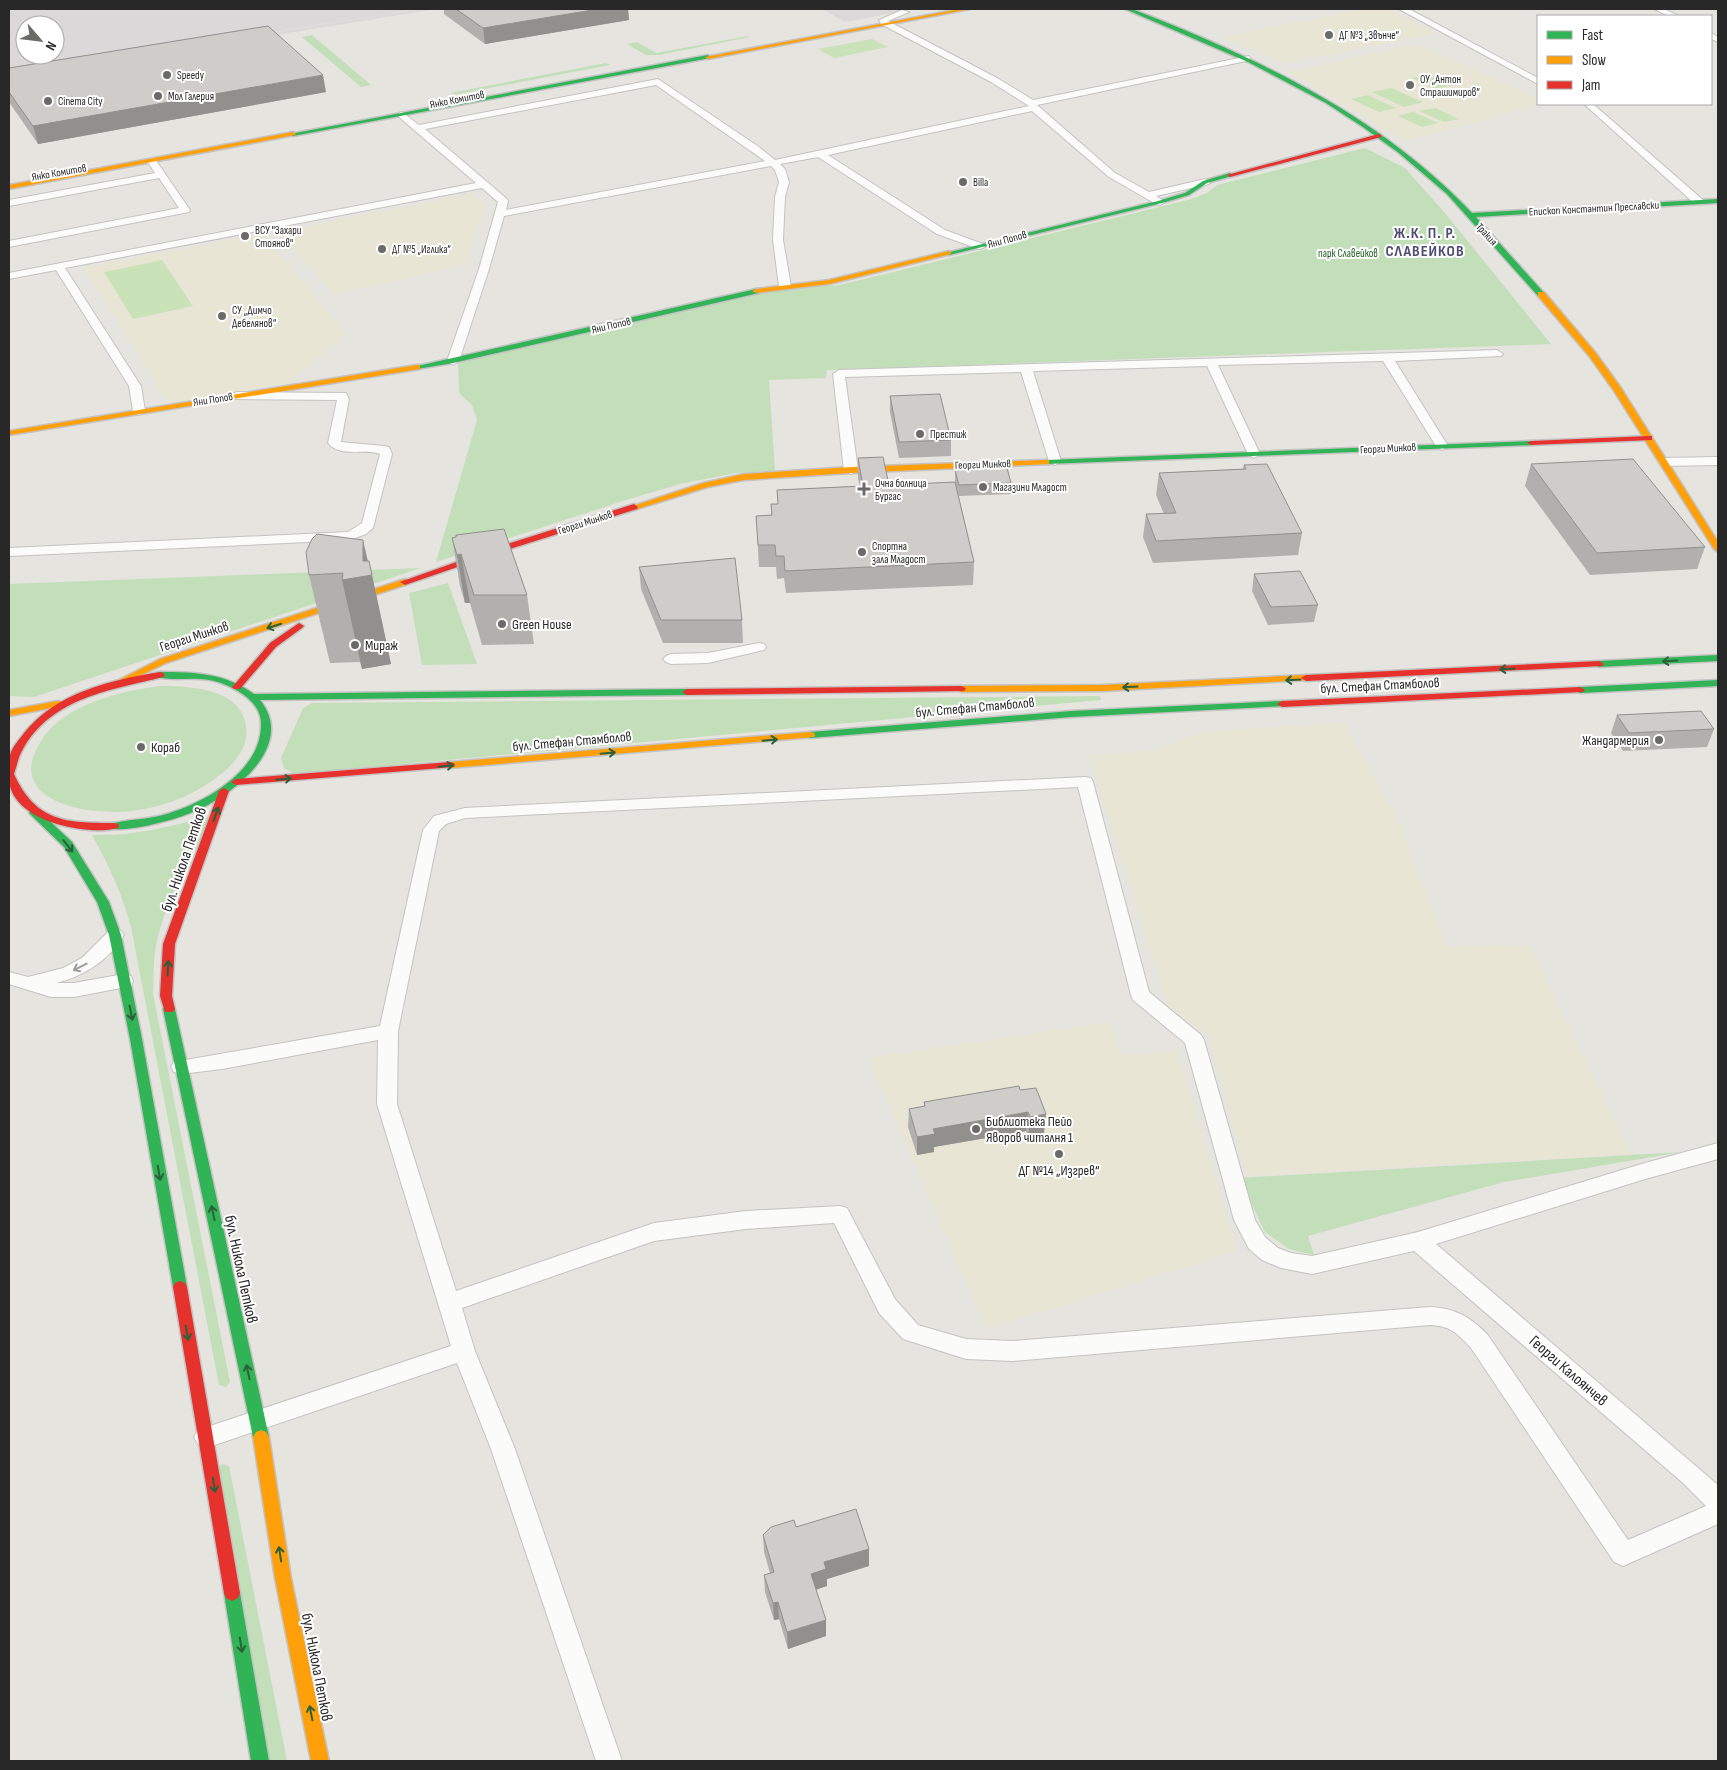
<svg xmlns="http://www.w3.org/2000/svg" width="1727" height="1770" font-family="'Sofia Sans Condensed',sans-serif">
  <style>
    .industrial { fill: #dbd8d9; fill-rule: evenodd }
    .education { fill: #e8e5d4 }
    .green { fill: #c2dfba }
    .pitch { fill: #cae2b8 }
    .lines { fill: none; stroke-linecap: round; stroke-linejoin: round }
    .street-casing { stroke: #c4c3c3; stroke-width: 2 }
    .fast-casing { stroke: #c4c3c3; stroke-width: 3 }
    .slow-casing { stroke: #c4c3c3; stroke-width: 3 }
    .jam-casing { stroke: #c4c3c3; stroke-width: 3 }
    .street { fill: #fbfbfa; fill-rule: evenodd }
    .fast { fill: #30b455; fill-rule: evenodd }
    .slow { fill: #ff9f0a; fill-rule: evenodd }
    .jam { fill: #e5322d; fill-rule: evenodd }
    .rail { stroke: #dddcdd; stroke-width: 2 }
    .wall { fill: #b2b0ad }
    .shaded-wall { fill: #91908d }
    .building { fill: #cfcdc9; stroke: #91908d }
    .oneway { stroke: #2b603a }
    .oneway2 { stroke: #9c9c9c }
    .poi-dot { fill: #6a6a68; stroke: #fff; stroke-width: 2 }
    .labels { text-anchor: middle; stroke-width: 4; stroke-linejoin: round; paint-order: stroke }
    .far-poi-label { font-size: 11px; fill: #282828; stroke: #fff; text-anchor: start }
    .far-street-label { font-size: 11px; fill: #282828; stroke: #fff }
    .far-park-label { font-size: 11px; fill: #205d21; stroke: #fff }
    .poi-label { font-size: 14px; fill: #282828; stroke: #fff; text-anchor: start }
    .street-label { font-size: 14px; fill: #282828; stroke: #fff }
    .far-district-label { font-size: 16px; font-weight: bold; letter-spacing: 1px; fill: #4f4d74; stroke: #fff }
    .near-street-label { font-size: 16px; fill: #282828; stroke: #fff }
  </style>
  <rect width="100%" height="100%" fill="#e6e4de"/>
  <g class="industrial">
    <path d="M9,9H436L9,79ZM25,25H55V55H25Z"/>
    <path d="M822,9H913L845,22Z"/>
  </g>
  <g class="education">
    <path d="M1364,9H1389L1437,33L1285,63L1221,37Z"/>
    <path d="M1418,44L1538,98V104H1542L1405,141L1288,72Z"/>
    <path d="M472,194L485,205L466,265L334,294L278,232Z"/>
    <path d="M263,234L346,334L289,383L168,403L83,268Z"/>
    <path d="M1344,722L1401,826L1446,946L1530,945L1631,1154L1247,1176L1208,1034L1170,1011L1089,756L1155,750L1204,732Z"/>
    <path d="M1110,1022L1121,1055L1177,1051L1237,1251L986,1329L868,1058Z"/>
  </g>
  <g class="green">
    <path d="M312,35L371,85L361,87L302,37Z"/>
    <path d="M748,36L750,37L659,55H646L627,44L637,42L656,53Z"/>
    <path d="M606,63L610,65L453,95L450,93Z"/>
    <path d="M1365,148L1405,168L1445,213L1551,344L827,370L826,378L769,380L775,471L735,473L680,484L626,500L436,562L477,420L472,405L459,393L458,363L780,289L840,285L1192,199L1207,193L1217,185Z"/>
    <path d="M421,568L34,697L9,696V584Z"/>
    <path d="M448,583L477,664L422,665L409,593Z"/>
    <path d="M161,686C187,686 234,688 244,718C251,738 242,755 228,768C202,792 167,807 132,811C90,816 2,803 41,741C64,704 121,691 161,686Z"/>
    <path d="M1100,696L1101,700L294,774L284,768L281,758L303,708L312,703Z"/>
    <path d="M214,815C190,858 163,903 155,952C153,966 154,980 153,994L230,1382L226,1387L219,1385L131,927C122,894 109,865 92,835C136,836 172,826 214,815Z"/>
    <path d="M1682,1152L1504,1182L1308,1236L1314,1255L1289,1249L1265,1232L1239,1178Z"/>
    <path d="M222,1464L229,1466L287,1761H269L216,1470Z"/>
  </g>
  <g class="pitch">
    <path d="M872,39L888,47L834,58L818,49Z"/>
    <path d="M1427,75L1452,85L1436,89L1412,78Z"/>
    <path d="M1391,88L1423,102L1404,107L1372,92Z"/>
    <path d="M1368,95L1396,108L1379,112L1351,99Z"/>
    <path d="M1435,108L1459,119L1444,122L1419,111Z"/>
    <path d="M1413,112H1414L1438,123L1422,127L1398,116Z"/>
    <path d="M162,260L193,306L133,319L104,272Z"/>
  </g>
  <g class="lines">
    <g class="street-casing">
      <g id="street">
        <path d="M1399,9H1409L1538,78V84Z"/>
        <path d="M1654,9H1664L1679,16H1669Z"/>
        <path d="M902,10L909,12L888,21L997,78L1033,100L1249,56L1250,58L1246,61L1037,105L1115,173L1149,192L1205,179L1210,182L1209,184L1156,196L1165,202L1160,205L1156,204L1109,177L1032,111L828,155L945,230L983,244L984,246L983,248L979,249L937,234L818,157L780,164L785,169L789,182L785,197L783,240L791,286L785,289L779,286L773,240L775,197L779,182L775,170L771,166L504,216L489,269L459,361L453,365L447,361L479,269L498,202L482,188L65,268L141,386L145,411L139,415L133,411L129,386L56,270L9,279V273L476,183L399,117V113L402,112L419,125L658,79L759,147L775,160L1029,106L991,82L881,24L879,20ZM656,85L765,161L506,210L508,201L507,199L425,129Z"/>
        <path d="M1711,33L1718,37V42L1711,39Z"/>
        <path d="M1584,104H1593L1703,200V204H1695Z"/>
        <path d="M152,158L155,159L190,210L189,212L9,247V241L179,208L159,178L9,206V200L155,173L147,161Z"/>
        <path d="M1497,350L1503,354L1501,356L1395,361L1448,446L1442,450L1436,446L1383,361L1218,365L1260,454L1254,458L1248,454L1207,366L1033,371L1061,461L1055,465L1049,461L1021,372L845,377L858,470L851,474L844,470L833,374L839,370Z"/>
        <path d="M238,392L346,393L349,399L341,442L384,446L389,447L392,454L373,528L366,534L350,540L9,556V548L348,532L362,523L380,454C365,448 340,458 328,443L337,400L234,399L232,396L234,393Z"/>
        <path d="M1718,457V465L1664,466L1658,462L1664,458Z"/>
        <path d="M759,643L764,644L766,647L764,650L708,663L671,664L666,662L663,659L666,656L671,654L708,653Z"/>
        <path d="M1085,777L1091,778L1093,782L1149,992L1201,1035L1204,1040L1255,1220L1265,1237L1278,1248L1291,1253L1312,1256L1418,1232L1645,1163L1718,1143V1159L1645,1179L1436,1244L1718,1485V1524L1623,1566L1614,1562L1471,1348C1457,1333 1451,1326 1430,1325L1013,1361L966,1359L903,1339L879,1313L834,1223L746,1229L654,1241L462,1308L475,1351L515,1449L622,1761H596L491,1449L457,1363L206,1448L198,1444L194,1437L198,1430L451,1346L377,1104L378,1040L222,1069L181,1074L174,1072L171,1067L174,1062L380,1026L423,830L434,816L465,808ZM1078,787L1131,995L1133,1000L1185,1043L1234,1220L1249,1249L1262,1260L1281,1268L1312,1274L1414,1251L1683,1483L1706,1506L1628,1540L1487,1334C1470,1317 1455,1308 1430,1307L1013,1341L966,1339L918,1325L895,1299L847,1208L840,1206L746,1211L654,1223L456,1291L397,1104L398,1031L439,831L446,824L465,818Z"/>
        <path d="M115,929L121,931L124,935C108,961 84,976 56,983H74L124,974L131,976L133,981L131,986L74,997H51L9,984V972L28,977L63,968L82,958L109,931Z"/>
      </g>
    </g>
    <g class="fast-casing">
      <g id="fast">
        <path d="M1125,9H1132C1256,57 1379,115 1472,213L1718,199V203L1476,217L1545,294L1538,296L1447,194L1399,153L1363,127L1326,103L1248,62Z"/>
        <path d="M708,55L710,58L293,136L290,134Z"/>
        <path d="M1230,173L1233,175L1232,176L1207,183L1189,195L1162,203L949,255L946,253L1158,201L1185,193L1203,181Z"/>
        <path d="M756,289H759V293L453,363L417,369L413,367Z"/>
        <path d="M1531,441L1535,443L1534,445L1046,464L1042,462L1046,460Z"/>
        <path d="M1718,655V661L1599,667L1594,664L1599,661Z"/>
        <path d="M160,672C195,672 225,673 254,694L687,689L692,692L687,695L260,700C295,743 239,790 202,808C183,817 162,823 140,827C131,828 119,831 110,828L109,826L110,824C127,819 146,820 163,815C203,804 261,772 261,725C262,702 236,688 218,682C198,675 176,682 157,677L155,675L157,673Z"/>
        <path d="M1718,680V686L1580,693L1575,690L1580,687Z"/>
        <path d="M1282,701L1286,702L1287,704L1286,706L1071,717L810,738L805,735L810,732L1071,711Z"/>
        <path d="M34,809L38,810L72,842L109,902L121,935L142,1039L187,1287L185,1291L180,1293L175,1291L173,1287L130,1039L109,935L97,902L64,847L30,814L29,812Z"/>
        <path d="M169,1005L173,1006L175,1009L269,1437L266,1442L261,1444L256,1442L253,1437L163,1009L165,1006Z"/>
        <path d="M232,1585L238,1588L240,1593L269,1761H251L224,1593L226,1588Z"/>
      </g>
    </g>
    <g class="slow-casing">
      <g id="slow">
        <path d="M960,9H970L708,59L705,57Z"/>
        <path d="M293,132L296,134L295,135L9,189V185Z"/>
        <path d="M949,251L951,252V254L829,284L756,293L752,291L756,289L829,280Z"/>
        <path d="M1538,292H1544L1595,352L1621,388L1718,542V552L1714,549L1614,391L1589,356L1538,296Z"/>
        <path d="M417,365H420V369L9,435V431Z"/>
        <path d="M1046,460H1049V464L851,473L744,480L708,487L634,510L630,507L703,483L744,474L851,467Z"/>
        <path d="M405,579L408,580V584L166,663L123,684H117L115,682L160,659Z"/>
        <path d="M1306,675L1309,676L1311,678L1309,680L1103,691L961,692L956,689L961,686L1103,685Z"/>
        <path d="M58,701L62,702L63,704L62,706L9,716V710Z"/>
        <path d="M810,732L814,733L815,735L814,737L450,768L445,765L450,762Z"/>
        <path d="M261,1430L266,1432L269,1437L291,1578L329,1761H311L275,1578L253,1437L256,1432Z"/>
      </g>
    </g>
    <g class="jam-casing">
      <g id="jam">
        <path d="M1379,134L1381,135V137L1230,177L1227,175Z"/>
        <path d="M1649,436H1652V440L1531,445L1527,443L1531,441Z"/>
        <path d="M634,504L638,507L637,509L513,548L408,584L405,585L400,582L507,544Z"/>
        <path d="M299,623L304,626L302,628L276,647L240,689H234L232,687L234,685L270,643Z"/>
        <path d="M1599,661L1604,664L1602,666L1306,681L1301,678L1306,675Z"/>
        <path d="M160,672L163,673L165,675L163,677C112,690 52,697 23,749C18,757 17,766 14,774C36,822 66,823 114,823L118,824L119,826L118,828C100,833 75,829 57,824C36,818 9,803 9,778C9,771 7,762 10,755C12,747 19,740 24,733C57,692 111,680 160,672Z"/>
        <path d="M961,686L964,687L966,689L964,691L687,695L682,692L687,689Z"/>
        <path d="M1580,687L1585,690L1583,692L1282,707L1277,704L1282,701Z"/>
        <path d="M450,762L454,763L455,765L454,767L236,785L231,782L236,779Z"/>
        <path d="M224,788L229,791L175,944L172,996L175,1009L173,1012H165L160,996L163,944L219,791Z"/>
        <path d="M180,1281L185,1283L187,1287L240,1593L238,1598L232,1601L226,1598L224,1593L173,1287L175,1283Z"/>
      </g>
    </g>
    <use href="#street" class="street"/>
    <use href="#fast" class="fast"/>
    <use href="#slow" class="slow"/>
    <use href="#jam" class="jam"/>
    <path class="rail" d="M263,34L418,9"/>
  </g>
  <g class="wall">
    <path d="M444,9H628L629,20L485,44L444,14Z"/>
    <path d="M9,68L326,92L38,144L9,102Z"/>
    <path d="M890,396L951,440V456L899,458L890,412Z"/>
    <path d="M858,458L889,485L955,482V470L1011,483V494L959,496L956,485L974,562L973,585L786,593L784,578L777,579L776,567H759L756,516L772,515L771,504H778L777,490L860,486L858,479Z"/>
    <path d="M1531,464L1705,547L1697,569L1590,575L1525,486Z"/>
    <path d="M1244,465L1302,533L1298,555L1153,563L1143,537L1146,514H1164L1156,495L1159,473L1243,469Z"/>
    <path d="M452,538L527,595L534,644L482,645L470,603H465L460,586Z"/>
    <path d="M369,561L391,664L362,669L360,662L330,663L309,575Z"/>
    <path d="M639,567L742,620L743,643H663L641,589Z"/>
    <path d="M1254,574L1318,605L1314,622L1268,625L1252,591Z"/>
    <path d="M1617,715L1714,729L1707,747L1623,751L1611,733Z"/>
    <path d="M1020,1090L1044,1133L1028,1136L1026,1131L934,1147V1152L917,1155L908,1127L909,1109L924,1106V1102Z"/>
    <path d="M796,1527L869,1549V1566L827,1579V1586L816,1590L826,1636L788,1649L779,1619L774,1620L765,1592L764,1575L770,1573L764,1552L763,1535Z"/>
  </g>
  <g class="shaded-wall">
    <path d="M599,9H628L629,20L485,44L483,28Z"/>
    <path d="M323,75L326,92L38,144L33,126Z"/>
    <path d="M363,540L371,575L369,561L391,664L362,669L342,580L363,561Z"/>
    <path d="M461,554L470,603H465L457,555Z"/>
    <path d="M1028,1112L1026,1131L934,1147V1152L917,1155V1137L933,1129Z"/>
    <path d="M1046,1114L1044,1133L1028,1136L1030,1117Z"/>
    <path d="M869,1549V1566L827,1579V1586L811,1591V1574L824,1562Z"/>
    <path d="M778,1602L779,1619L774,1620L773,1603Z"/>
    <path d="M826,1620V1636L788,1649L787,1632Z"/>
  </g>
  <g class="building">
    <path d="M456,9H599L483,28Z"/>
    <path d="M268,26L323,75L33,126L9,92V68Z"/>
    <path d="M940,394L951,440L899,442L890,396Z"/>
    <path d="M883,457L889,485L955,482L974,562L785,571L784,556H776L775,545H758L756,516L772,515L771,504H778L777,490L863,486L858,458Z"/>
    <path d="M1633,459L1705,547L1597,553L1531,464Z"/>
    <path d="M1267,464L1302,533L1156,541L1146,514L1176,513L1159,473L1246,469L1244,465Z"/>
    <path d="M1007,468L1011,483L959,485L955,470Z"/>
    <path d="M504,529L527,595H474L461,554L457,555L452,538L456,537V535Z"/>
    <path d="M317,534L363,540V561H369L372,575L342,580L343,573L309,575L306,552L312,539Z"/>
    <path d="M735,558L742,620H661L639,567Z"/>
    <path d="M1300,571L1318,605L1271,607L1254,574Z"/>
    <path d="M1701,711L1714,729L1629,733L1617,715Z"/>
    <path d="M1019,1086L1020,1090L1036,1088L1046,1114L1030,1117L1028,1112L933,1129L935,1134L917,1137L909,1109L925,1106L924,1102Z"/>
    <path d="M856,1509L869,1549L824,1562L826,1569L811,1574L826,1620L787,1632L778,1602L773,1603L764,1575L774,1572L763,1535L771,1527L794,1520L796,1527Z"/>
  </g>
  <defs><path id="oneway-shaft" d="M-6 0H5M1.5-3L5.5 0L1.5 3" fill="none" stroke-width="1.6" stroke-linecap="round" stroke-linejoin="round" transform="scale(1.25)"/></defs>
  <g class="oneway">
    <use href="#oneway-shaft" transform="translate(274 626) rotate(162)"/>
    <use href="#oneway-shaft" transform="translate(1670 661) rotate(177)"/>
    <use href="#oneway-shaft" transform="translate(1507 669) rotate(177)"/>
    <use href="#oneway-shaft" transform="translate(1293 680) rotate(177)"/>
    <use href="#oneway-shaft" transform="translate(1130 687) rotate(177)"/>
    <use href="#oneway-shaft" transform="translate(770 740) rotate(-5)"/>
    <use href="#oneway-shaft" transform="translate(608 753) rotate(-5)"/>
    <use href="#oneway-shaft" transform="translate(446 766) rotate(-5)"/>
    <use href="#oneway-shaft" transform="translate(284 779) rotate(-5)"/>
    <use href="#oneway-shaft" transform="translate(216 814) rotate(-71)"/>
    <use href="#oneway-shaft" transform="translate(68 846) rotate(52)"/>
    <use href="#oneway-shaft" transform="translate(168 968) rotate(-87)"/>
    <use href="#oneway-shaft" transform="translate(131 1013) rotate(79)"/>
    <use href="#oneway-shaft" transform="translate(159 1173) rotate(80)"/>
    <use href="#oneway-shaft" transform="translate(213 1213) rotate(-102)"/>
    <use href="#oneway-shaft" transform="translate(187 1333) rotate(80)"/>
    <use href="#oneway-shaft" transform="translate(248 1372) rotate(-102)"/>
    <use href="#oneway-shaft" transform="translate(214 1485) rotate(81)"/>
    <use href="#oneway-shaft" transform="translate(280 1554) rotate(-99)"/>
    <use href="#oneway-shaft" transform="translate(241 1645) rotate(81)"/>
    <use href="#oneway-shaft" transform="translate(311 1713) rotate(-101)"/>
  </g>
  <use class="oneway2" href="#oneway-shaft" transform="translate(80 967) rotate(153)"/>
  <g class="poi-dot">
    <circle cx="1329" cy="35" r="5"/>
    <circle cx="167" cy="75" r="5"/>
    <circle cx="1410" cy="85" r="5"/>
    <circle cx="158" cy="96" r="5"/>
    <circle cx="48" cy="101" r="5"/>
    <circle cx="963" cy="182" r="5"/>
    <circle cx="245" cy="236" r="5"/>
    <circle cx="382" cy="249" r="5"/>
    <circle cx="222" cy="316" r="5"/>
    <circle cx="920" cy="434" r="5"/>
    <circle cx="983" cy="487" r="5"/>
    <path d="M861.5 481.5h5v5h5v5h-5v5h-5v-5h-5v-5h5z"/>
    <circle cx="862" cy="552" r="5"/>
    <circle cx="502" cy="624" r="5"/>
    <circle cx="355" cy="645" r="5"/>
    <circle cx="1659" cy="740" r="5"/>
    <circle cx="141" cy="747" r="5"/>
    <circle cx="976" cy="1129" r="5"/>
    <circle cx="1059" cy="1154" r="5"/>
  </g>
  <g class="labels">
    <g class="far-poi-label">
      <text x="1339" y="39">ДГ №3 „Звънче“</text>
      <text x="177" y="79">Speedy</text>
      <text x="1420" y="83">ОУ „Антон<tspan x="1420" dy="13">Страшимиров“</tspan></text>
      <text x="168" y="100">Мол Галерия</text>
      <text x="58" y="105">Cinema City</text>
      <text x="973" y="186">Billa</text>
      <text x="255" y="234">ВСУ "Захари<tspan x="255" dy="13">Стоянов"</tspan></text>
      <text x="392" y="253">ДГ №5 „Иглика“</text>
      <text x="232" y="314">СУ „Димчо<tspan x="232" dy="13">Дебелянов“</tspan></text>
      <text x="930" y="438">Престиж</text>
      <text x="875" y="487">Oчна болница<tspan x="875" dy="13">Бургас</tspan></text>
      <text x="993" y="491">Магазини Mладост</text>
      <text x="872" y="550">Спортна<tspan x="872" dy="13">зала Младост</tspan></text>
    </g>
    <g class="far-street-label">
      <text transform="translate(457 99) rotate(-11)" y="4">Янко Комитов</text>
      <text transform="translate(59 172) rotate(-10)" y="4">Янко Комитов</text>
      <text transform="translate(1594 208) rotate(-3)" y="4">Епископ Константин Преславски</text>
      <text transform="translate(1487 234) rotate(48)" y="4">Тракия</text>
      <text transform="translate(1007 239) rotate(-15)" y="4">Яни Попов</text>
      <text transform="translate(611 325) rotate(-13)" y="4">Яни Попов</text>
      <text transform="translate(213 399) rotate(-9)" y="4">Яни Попов</text>
      <text transform="translate(1388 448) rotate(-3)" y="4">Георги Минков</text>
      <text transform="translate(983 464) rotate(-2)" y="4">Георги Минков</text>
      <text transform="translate(585 522) rotate(-18)" y="4">Георги Минков</text>
    </g>
    <g class="far-park-label">
      <text x="1348" y="257">парк Славейков</text>
    </g>
    <g class="poi-label">
      <text x="512" y="629">Green House</text>
      <text x="365" y="650">Мираж</text>
      <text x="1649" y="745" text-anchor="end">Жандармерия</text>
      <text x="151" y="752">Кораб</text>
      <text x="986" y="1126">Библиотека Пейо<tspan x="986" dy="16">Яворов читалня 1</tspan></text>
      <text x="1059" y="1175" text-anchor="middle">ДГ №14 „Изгрев“</text>
    </g>
    <g class="street-label">
      <text transform="translate(194 636) rotate(-18)" y="5">Георги Минков</text>
      <text transform="translate(1380 685) rotate(-3)" y="5">бул. Стефан Стамболов</text>
      <text transform="translate(975 707) rotate(-5)" y="5">бул. Стефан Стамболов</text>
      <text transform="translate(572 741) rotate(-5)" y="5">бул. Стефан Стамболов</text>
    </g>
    <g class="far-district-label">
      <text x="1425" y="238">Ж.К. П. Р.<tspan x="1425" dy="18">СЛАВЕЙКОВ</tspan></text>
    </g>
    <g class="near-street-label">
      <text transform="translate(183 859) rotate(-71)" y="6">бул. Никола Петков</text>
      <text transform="translate(242 1269) rotate(78)" y="6">бул. Никола Петков</text>
      <text transform="translate(1569 1370) rotate(41)" y="6">Георги Калоянчев</text>
      <text transform="translate(318 1667) rotate(79)" y="6">бул. Никола Петков</text>
    </g>
  </g>
  <rect width="1727" height="1770" fill="none" stroke="#282828" stroke-width="20"/>
  <rect x="1537" y="15" width="175" height="90" fill="#ffffff" stroke="#a9a9a9"/>
  <rect x="1547" y="31" width="25" height="8" fill="#30b455" stroke="#a9a9a9"/>
  <text x="1582" y="40" font-size="15" fill="#282828">Fast</text>
  <rect x="1547" y="56" width="25" height="8" fill="#ff9f0a" stroke="#a9a9a9"/>
  <text x="1582" y="65" font-size="15" fill="#282828">Slow</text>
  <rect x="1547" y="81" width="25" height="8" fill="#e5322d" stroke="#a9a9a9"/>
  <text x="1582" y="90" font-size="15" fill="#282828">Jam</text>
  <g transform="translate(40 40) rotate(118)"><circle r="24" fill="#ffffff" stroke="#a9a9a9"/>
  <path d="M0-4L9 19L0 12L-9 19Z" fill="#6a6a68"/>
  <text y="-8" font-size="14" font-weight="bold" text-anchor="middle" fill="#282828">N</text>
  </g>
</svg>
